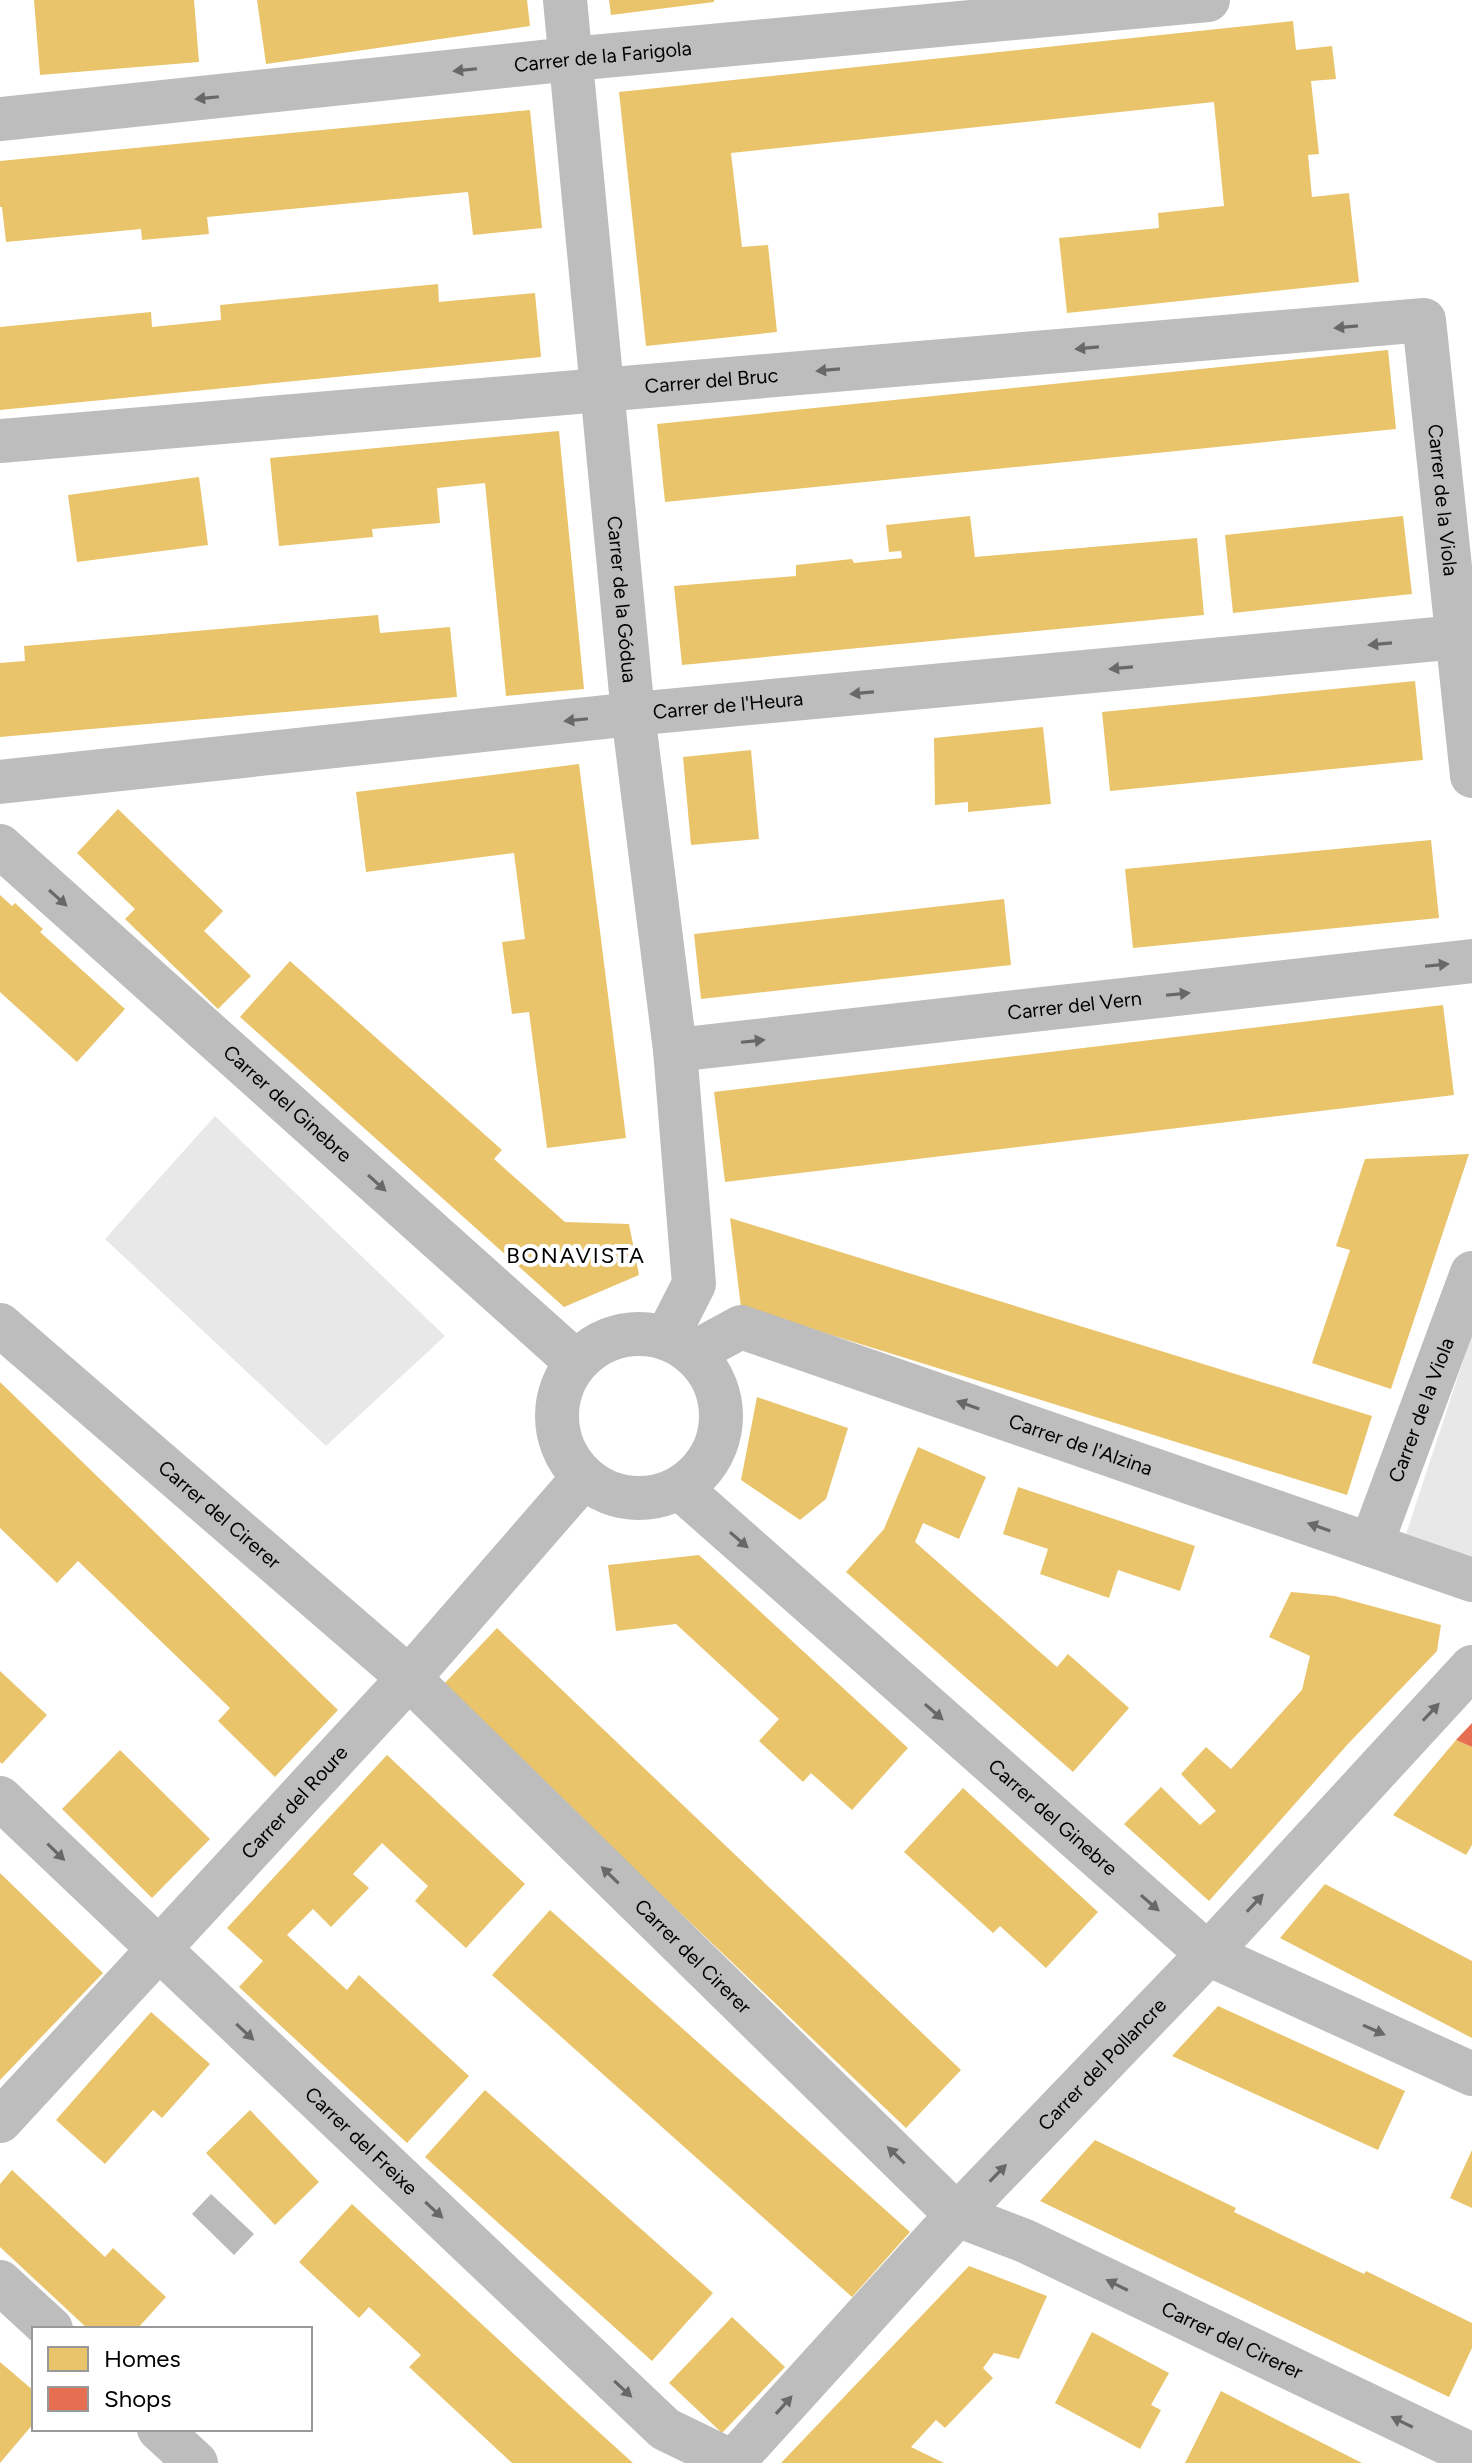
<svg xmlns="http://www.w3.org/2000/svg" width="1472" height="2463" font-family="Figtree,sans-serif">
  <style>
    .green { fill: #e8e8e8 }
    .water { fill: #bababa }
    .homes { fill: #e9c46a }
    .shops { fill: #e76f51 }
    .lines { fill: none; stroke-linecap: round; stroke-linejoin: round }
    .minor { stroke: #bdbdbd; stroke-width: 44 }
    .oneway { fill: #686868 }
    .labels { text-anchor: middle; stroke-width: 8; stroke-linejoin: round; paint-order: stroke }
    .street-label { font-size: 20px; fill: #000; stroke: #fff }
    .neighbourhood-label { font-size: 22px; letter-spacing: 2px; fill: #000; stroke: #fff }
  </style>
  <rect width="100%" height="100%" fill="#fff"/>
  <g class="green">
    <path d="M215,1116L445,1336L326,1446L105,1239Z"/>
    <path d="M1472,1334V1558L1406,1534Z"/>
  </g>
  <path class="water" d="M211,2194L254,2234L234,2255L192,2214Z"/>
  <g class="homes">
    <path d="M34,0H194L199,62L40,75Z"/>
    <path d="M257,0H527L530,26L266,64Z"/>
    <path d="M609,0H714V2L611,15Z"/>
    <path d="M1293,21L1296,50L1332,46L1336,79L1311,81L1319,154L1308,155L1312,197L1349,193L1359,282L1067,313L1059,238L1159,228L1158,213L1224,206L1214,102L731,153L742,247L768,245L777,332L646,346L619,92Z"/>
    <path d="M530,110L542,228L473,235L468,192L207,217L209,234L142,240L141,229L6,242L2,207H0V161Z"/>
    <path d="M438,284L439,302L535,293L541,357L0,410V327L151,312L152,327L221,320L220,305Z"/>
    <path d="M1388,350L1396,429L665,502L657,424Z"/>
    <path d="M559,431L584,689L506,696L485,483L437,488L440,523L372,529L373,537L279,546L270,458Z"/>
    <path d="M199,477L208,545L77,562L68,495Z"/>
    <path d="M970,516L975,557L1197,538L1204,615L682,665L674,586L796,576V565L852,559L854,563L902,558L901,551L889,552L886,525Z"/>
    <path d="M1403,516L1412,594L1233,613L1225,535Z"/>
    <path d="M378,615L380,633L450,627L457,697L0,737V663L25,661L24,646Z"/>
    <path d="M1415,681L1423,760L1110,791L1102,712Z"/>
    <path d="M1043,727L1051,804L968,812V802L935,805L934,738Z"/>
    <path d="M751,750L759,839L691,845L683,757Z"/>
    <path d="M579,764L626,1138L547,1148L529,1012L512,1014L502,942L525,939L514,853L366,872L356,792Z"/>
    <path d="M118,809L223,911L204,931L251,976L218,1009L125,919L135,909L77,853Z"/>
    <path d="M1431,840L1439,918L1133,948L1125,869Z"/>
    <path d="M0,895L12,906L15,903L43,929L40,932L125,1009L77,1062L0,992Z"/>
    <path d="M1004,899L1011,965L701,999L694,934Z"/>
    <path d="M290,961L502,1150L494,1159L565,1222L629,1224L639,1275L564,1307L240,1017Z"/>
    <path d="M1443,1005L1454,1095L725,1182L714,1092Z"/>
    <path d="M1469,1154L1391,1389L1312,1363L1350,1250L1336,1246L1365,1159Z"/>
    <path d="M730,1218L1372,1416L1347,1495L741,1307Z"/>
    <path d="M0,1382L338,1710L275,1777L218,1721L230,1708L78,1561L57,1583L0,1528Z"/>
    <path d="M757,1397L848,1428L826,1499L800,1520L741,1480Z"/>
    <path d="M918,1447L986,1477L959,1539L923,1523L915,1542L1057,1667L1068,1654L1129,1708L1073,1772L846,1572L884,1529Z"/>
    <path d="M1018,1487L1195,1546L1180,1591L1118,1570L1109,1598L1040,1574L1048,1549L1003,1534Z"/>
    <path d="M699,1555L908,1748L852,1810L811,1773L803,1782L759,1741L779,1719L676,1624L616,1631L608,1565Z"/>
    <path d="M1291,1592L1335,1596L1441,1625L1437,1651L1347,1745L1209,1901L1124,1824L1161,1787L1200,1825L1216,1811L1181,1774L1206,1747L1231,1769L1302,1690L1310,1656L1269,1637Z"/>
    <path d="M497,1628L961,2070L906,2128L442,1686Z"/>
    <path d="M0,1671L47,1715L2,1764L0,1762Z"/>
    <path d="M1456,1740L1472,1747V1845L1466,1855L1393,1815Z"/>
    <path d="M120,1750L210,1839L152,1898L62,1809Z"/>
    <path d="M387,1755L525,1884L466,1948L415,1901L428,1886L382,1843L353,1874L369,1888L331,1927L313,1909L287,1935L347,1990L359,1975L469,2076L407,2143L239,1987L263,1961L227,1928Z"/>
    <path d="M963,1788L1098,1912L1046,1968L1000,1926L993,1933L904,1852Z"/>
    <path d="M0,1873L103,1973L0,2080Z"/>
    <path d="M1325,1884L1472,1961V2038L1280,1938Z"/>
    <path d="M550,1910L910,2232L852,2297L492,1975Z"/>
    <path d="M1218,2006L1405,2091L1378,2150L1172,2056Z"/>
    <path d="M151,2012L210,2064L162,2118L153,2110L105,2164L56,2120Z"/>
    <path d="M485,2090L713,2293L652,2361L425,2157Z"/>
    <path d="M250,2110L319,2182L275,2225L206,2153Z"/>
    <path d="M1095,2140L1236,2208L1234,2212L1364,2274L1366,2271L1472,2323V2348L1449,2397L1040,2201Z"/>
    <path d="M1472,2150V2208L1450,2198Z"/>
    <path d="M12,2170L105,2257L113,2248L166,2297L137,2329H88L0,2247V2184Z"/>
    <path d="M352,2204L569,2405L633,2463H512L409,2367L421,2355L369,2307L359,2318L299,2262Z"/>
    <path d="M969,2266L1047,2296L1019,2359L994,2353L983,2368L993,2378L945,2428L936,2420L911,2447L944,2463H781Z"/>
    <path d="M732,2317L785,2367L722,2433L669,2383Z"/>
    <path d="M1092,2332L1169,2373L1151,2405L1161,2410L1140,2449L1055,2403Z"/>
    <path d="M0,2362L34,2391V2423L0,2463Z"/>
    <path d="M1221,2391L1289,2426L1362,2463H1185Z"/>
  </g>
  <path class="shops" d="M1472,1723V1747L1456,1740Z"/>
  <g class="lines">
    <g class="minor">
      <path id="s1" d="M565,0L633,714L675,1050L694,1284L667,1337"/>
      <path id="s2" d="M0,119L571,59L1208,0"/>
      <path id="s3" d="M0,441L1424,320L1472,776"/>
      <path id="s4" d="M0,782L633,714L1458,637"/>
      <path id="s5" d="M0,846L575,1361"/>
      <path id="s6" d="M675,1050L1472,961"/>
      <path id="s7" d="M0,1325L409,1678L957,2215L1025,2241L1472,2455"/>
      <circle cx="639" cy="1416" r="82"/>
      <path id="s8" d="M693,1353L741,1327L1472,1580"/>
      <path id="s9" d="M681,1489L1208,1954L1472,2074"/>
      <path id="s10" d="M1371,1545L1472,1273"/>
      <path id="s11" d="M0,1798L665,2429L735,2463"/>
      <path id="s12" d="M0,2121L409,1678L583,1478"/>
      <path d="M0,2282L51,2329"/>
      <path d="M159,2429L196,2463"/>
      <path id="s13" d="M732,2463L957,2215L1208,1954L1472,1667"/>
    </g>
  </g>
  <defs><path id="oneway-solid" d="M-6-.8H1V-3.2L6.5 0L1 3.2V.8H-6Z" transform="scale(2)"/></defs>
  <g class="oneway">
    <use href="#oneway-solid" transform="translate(465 70) rotate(174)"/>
    <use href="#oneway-solid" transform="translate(207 98) rotate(174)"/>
    <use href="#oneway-solid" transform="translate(1346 327) rotate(175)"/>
    <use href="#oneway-solid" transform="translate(1087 348) rotate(175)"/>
    <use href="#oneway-solid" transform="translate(828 370) rotate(175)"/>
    <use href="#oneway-solid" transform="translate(1380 644) rotate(175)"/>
    <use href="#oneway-solid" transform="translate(1121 668) rotate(175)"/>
    <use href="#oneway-solid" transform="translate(862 693) rotate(175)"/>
    <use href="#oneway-solid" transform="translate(576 720) rotate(174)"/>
    <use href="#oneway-solid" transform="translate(58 898) rotate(42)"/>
    <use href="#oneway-solid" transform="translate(1437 965) rotate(-6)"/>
    <use href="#oneway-solid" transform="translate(1178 994) rotate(-6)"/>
    <use href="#oneway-solid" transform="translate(753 1041) rotate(-6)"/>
    <use href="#oneway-solid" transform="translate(377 1183) rotate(42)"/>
    <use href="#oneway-solid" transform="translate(968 1405) rotate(-161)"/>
    <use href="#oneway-solid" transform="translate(1319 1527) rotate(-161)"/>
    <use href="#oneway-solid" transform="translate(739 1540) rotate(41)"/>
    <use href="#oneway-solid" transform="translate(934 1712) rotate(41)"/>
    <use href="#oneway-solid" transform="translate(1431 1712) rotate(-47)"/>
    <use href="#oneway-solid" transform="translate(56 1852) rotate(44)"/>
    <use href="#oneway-solid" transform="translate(610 1875) rotate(-136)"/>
    <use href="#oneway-solid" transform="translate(1150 1903) rotate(41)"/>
    <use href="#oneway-solid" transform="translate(1255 1903) rotate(-47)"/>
    <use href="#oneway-solid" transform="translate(1374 2030) rotate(24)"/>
    <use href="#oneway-solid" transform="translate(245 2032) rotate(43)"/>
    <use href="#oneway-solid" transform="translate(896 2155) rotate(-136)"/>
    <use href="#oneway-solid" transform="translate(998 2173) rotate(-46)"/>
    <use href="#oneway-solid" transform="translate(434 2210) rotate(43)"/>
    <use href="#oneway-solid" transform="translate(1117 2285) rotate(-154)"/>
    <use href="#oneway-solid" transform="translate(623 2389) rotate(43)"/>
    <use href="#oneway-solid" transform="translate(784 2405) rotate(-48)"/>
    <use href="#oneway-solid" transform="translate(1402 2422) rotate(-154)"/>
  </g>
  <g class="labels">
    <g class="street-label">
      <text dy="7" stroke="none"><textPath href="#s2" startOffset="606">Carrer de la Farigola</textPath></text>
      <text dy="7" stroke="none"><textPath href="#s3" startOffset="714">Carrer del Bruc</textPath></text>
      <text dy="7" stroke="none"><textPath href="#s3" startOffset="1610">Carrer de la Viola</textPath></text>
      <text dy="7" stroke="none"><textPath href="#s1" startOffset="602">Carrer de la Gódua</textPath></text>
      <text dy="7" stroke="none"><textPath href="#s4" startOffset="732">Carrer de l'Heura</textPath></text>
      <text dy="7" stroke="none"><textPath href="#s6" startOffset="402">Carrer del Vern</textPath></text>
      <text dy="7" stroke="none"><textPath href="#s5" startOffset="386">Carrer del Ginebre</textPath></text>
      <text dy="7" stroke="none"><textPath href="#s10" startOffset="144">Carrer de la Viola</textPath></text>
      <text dy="7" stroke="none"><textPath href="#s8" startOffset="414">Carrer de l'Alzina</textPath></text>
      <text dy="7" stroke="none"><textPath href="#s7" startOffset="290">Carrer del Cirerer</textPath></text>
      <text dy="7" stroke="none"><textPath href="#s12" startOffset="434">Carrer del Roure</textPath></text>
      <text dy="7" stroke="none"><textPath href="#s9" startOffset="496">Carrer del Ginebre</textPath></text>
      <text dy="7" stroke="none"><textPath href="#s7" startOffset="938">Carrer del Cirerer</textPath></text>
      <text dy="7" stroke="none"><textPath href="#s13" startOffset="544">Carrer del Pollancre</textPath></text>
      <text dy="7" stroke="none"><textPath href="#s11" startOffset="498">Carrer del Freixe</textPath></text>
      <text dy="7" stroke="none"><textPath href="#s7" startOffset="1610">Carrer del Cirerer</textPath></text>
    </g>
    <g class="neighbourhood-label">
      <text x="576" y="1263">BONAVISTA</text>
    </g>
  </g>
  <rect x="32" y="2327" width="280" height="104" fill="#ffffff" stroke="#999999" stroke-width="2"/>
  <rect x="48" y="2347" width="40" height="24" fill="#e9c46a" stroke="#999999" stroke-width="2"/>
  <text x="104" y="2367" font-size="24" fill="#000000">Homes</text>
  <rect x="48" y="2387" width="40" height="24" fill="#e76f51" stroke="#999999" stroke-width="2"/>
  <text x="104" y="2407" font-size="24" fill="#000000">Shops</text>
</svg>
